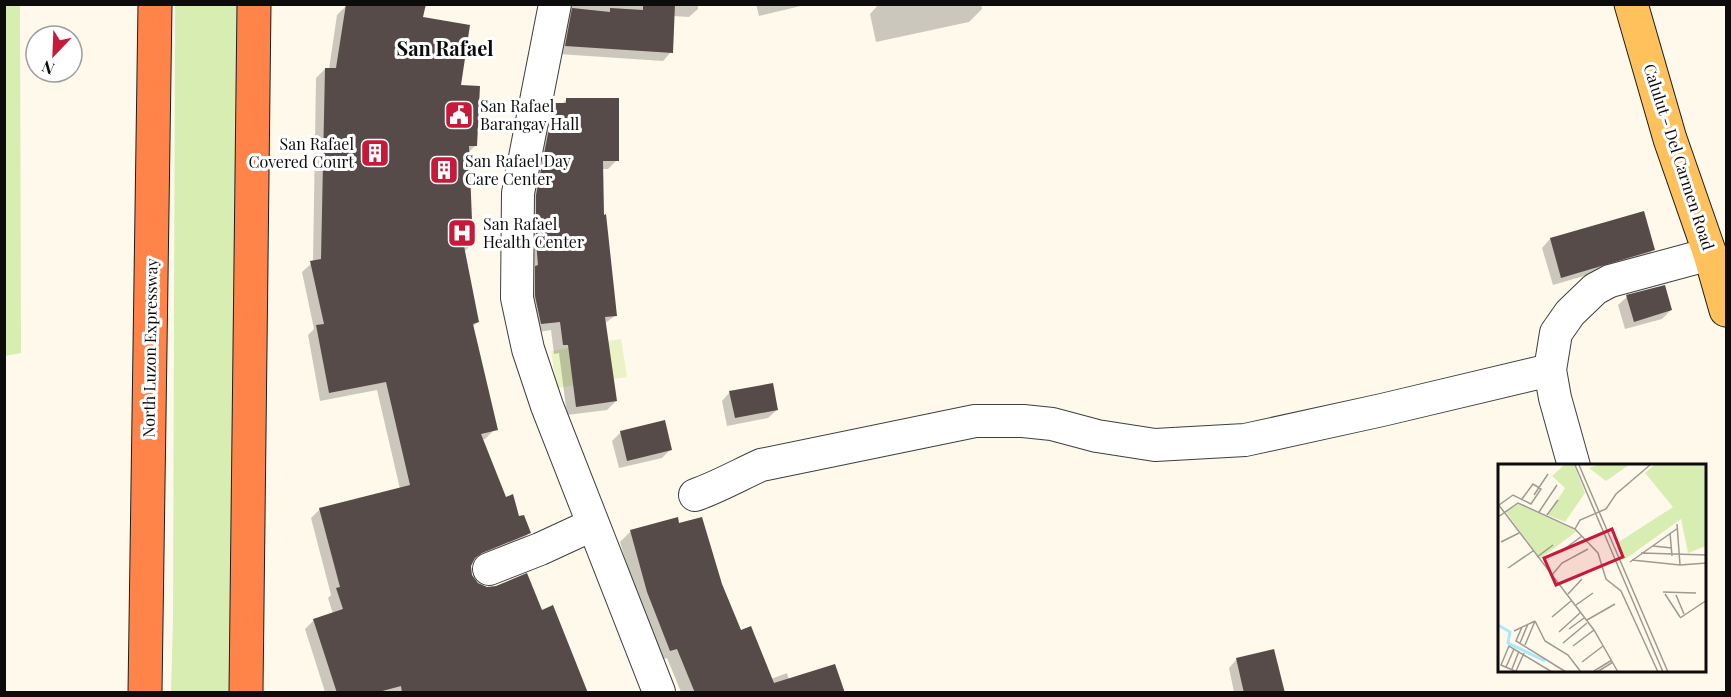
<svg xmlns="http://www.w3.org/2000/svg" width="1731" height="697" font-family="'Playfair Display',serif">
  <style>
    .green { fill: #d8edb2 }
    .pitch { fill: #e9f3c5 }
    .shadow { fill: #0003 }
    .building { fill: #564b48 }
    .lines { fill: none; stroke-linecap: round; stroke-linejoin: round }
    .minor-casing { stroke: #3f3f3f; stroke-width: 34 }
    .major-casing { stroke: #1d1d1d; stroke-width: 35 }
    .highway-casing { stroke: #1d1d1d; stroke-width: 35 }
    .minor { stroke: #fff; stroke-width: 32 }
    .major { stroke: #ffc15c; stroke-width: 33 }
    .highway { stroke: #ff844a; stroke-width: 33 }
    .labels { text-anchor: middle; stroke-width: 6; stroke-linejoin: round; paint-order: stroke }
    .poi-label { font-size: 16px; fill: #0c0c0c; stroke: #fff; text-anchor: start }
    .street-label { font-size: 16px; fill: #0c0c0c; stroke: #fff }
    .quarter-label { font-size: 20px; font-weight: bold; fill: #0c0c0c; stroke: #fff }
    .inset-river { fill: none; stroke: #abe8fb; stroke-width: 3 }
    .inset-road { fill: none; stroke: #9e9a92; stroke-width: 1.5 }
    .view { fill: #c71939; fill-opacity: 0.15; stroke: #c71939; stroke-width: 3 }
    .inset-edge { fill: none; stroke: #0c0c0c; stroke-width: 3 }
  </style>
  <rect width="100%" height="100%" fill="#fff9ec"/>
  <g class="green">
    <path d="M20,5L21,353L5,356L4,5Z"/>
    <path d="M175,5H241L230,692H171L173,619Z"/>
  </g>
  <path class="pitch" d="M621,339L627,377L557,388L551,351Z"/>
  <g class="shadow">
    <path d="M563,4H698V9L689,17L673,16L671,52L663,61L558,54Z"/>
    <path d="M756,4H809L759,16Z"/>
    <path d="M879,4H981L982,9L969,22L876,42L870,14Z"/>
    <path d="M346,6L422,18L459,86L475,146L468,153L471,245L463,253L478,322L472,327L494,430L485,439L482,440L505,499L529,533L520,542L472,561L470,566L471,576L477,585L541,612L587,692H325L305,629L314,620L333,614L328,598L331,595L311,518L320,509L400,489L377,390L320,401L308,335L314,329L302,272L313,262L316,78L325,69H329L337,15Z"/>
    <path d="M567,99L617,160L608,169H602V216L616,315L604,324L616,401L607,410L567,415L559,353L554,354L551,330L532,333L528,205L545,114L555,105H561Z"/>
    <path d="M1550,239L1653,250L1645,258L1553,285L1542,248Z"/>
    <path d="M1627,297L1671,310L1662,319L1625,329L1618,305Z"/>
    <path d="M730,392L777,410L768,418L727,426L722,401Z"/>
    <path d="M621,432L671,449L662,458L619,468L612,441Z"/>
    <path d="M676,519L678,525L721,584L740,632L771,679L787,673L789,680L843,692H681L667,658L660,660L637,600L620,542L630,532Z"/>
    <path d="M1237,659L1283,692H1234L1229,668Z"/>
  </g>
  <g class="building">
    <path d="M346,4H426L423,17L470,25L461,85L480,86L477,146H469L473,245L464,246L479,322L473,324L498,430L481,434L506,497L513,494L519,516L524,515L531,533L482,553L475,558L471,566L472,575L478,583L487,587L496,586L527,573L542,610L553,605L588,693H402L401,686L375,693H337L313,619L343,609L336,588L340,587L319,508L410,485L386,382L329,393L316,325L324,324L310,261L321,259L325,68H336Z"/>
    <path d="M643,4H675L673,53L565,46L572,8L610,12V8L643,10Z"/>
    <path d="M566,98H619V161H603L604,215L606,214L617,316L605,317L617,401L576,407L568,345H563L560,322L541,324L535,296V266L538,265L536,241V195L554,103H566Z"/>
    <path d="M1644,211L1655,250L1561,278L1550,238Z"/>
    <path d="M1665,285L1672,310L1634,322L1626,295Z"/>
    <path d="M773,383L778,410L735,418L729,391Z"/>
    <path d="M665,420L672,450L627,461L620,431Z"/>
    <path d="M678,517L679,523L702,517L722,584L741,630L751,626L774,683L835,664L845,693H695L677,649L670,651L647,592L630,530Z"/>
    <path d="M1274,649L1285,693H1244L1236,658Z"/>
  </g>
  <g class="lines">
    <g class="minor-casing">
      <g id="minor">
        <path d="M555,4L518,193L517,298L528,349L547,406L659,692"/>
        <path d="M1574,466L1555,398L1550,370L1556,333L1570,313L1595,289L1610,281L1710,254"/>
        <path d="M695,495C718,487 739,475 761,465L975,421H1023L1052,424L1097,436L1155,445L1245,440L1382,410L1550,370"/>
        <path d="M489,569L540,549L592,525"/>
      </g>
    </g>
    <g class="major-casing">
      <path id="major" d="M1631,4L1670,139L1710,254L1726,310"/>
    </g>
    <g class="highway-casing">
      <g id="highway">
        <path d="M145,692L155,4"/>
        <path d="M246,692L254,4"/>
      </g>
    </g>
    <use href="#minor" class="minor"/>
    <use href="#major" class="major"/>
    <use href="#highway" class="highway"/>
  </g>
  <defs>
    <g id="civic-square" transform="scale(1.5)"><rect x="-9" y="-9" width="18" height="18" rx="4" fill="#c71939" stroke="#fff"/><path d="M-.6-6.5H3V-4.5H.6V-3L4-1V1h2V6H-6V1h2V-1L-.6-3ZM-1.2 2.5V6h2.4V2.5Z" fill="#fff"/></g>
    <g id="building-square" transform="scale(1.5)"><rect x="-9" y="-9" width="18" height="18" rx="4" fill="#c71939" stroke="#fff"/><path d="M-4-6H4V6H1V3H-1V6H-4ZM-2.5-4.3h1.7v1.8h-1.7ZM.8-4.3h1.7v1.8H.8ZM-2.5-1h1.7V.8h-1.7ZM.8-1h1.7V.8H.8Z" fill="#fff"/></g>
    <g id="hospital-square" transform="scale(1.5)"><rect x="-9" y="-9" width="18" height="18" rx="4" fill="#c71939" stroke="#fff"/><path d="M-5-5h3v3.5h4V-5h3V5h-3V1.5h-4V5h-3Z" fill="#fff"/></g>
  </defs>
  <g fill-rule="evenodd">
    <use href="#civic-square" x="459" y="115"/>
    <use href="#building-square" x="375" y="153"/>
    <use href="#building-square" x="444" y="170"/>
    <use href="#hospital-square" x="462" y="233"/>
  </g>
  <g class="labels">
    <g class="poi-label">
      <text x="480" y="112">San Rafael<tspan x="480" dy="18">Barangay Hall</tspan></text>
      <text x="354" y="150" text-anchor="end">San Rafael<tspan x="354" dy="18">Covered Court</tspan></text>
      <text x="465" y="167">San Rafael Day<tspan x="465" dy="18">Care Center</tspan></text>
      <text x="483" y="230">San Rafael<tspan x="483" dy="18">Health Center</tspan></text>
    </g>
    <g class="street-label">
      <text transform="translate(1679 157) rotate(72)" y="6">Calulut - Del Carmen Road</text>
      <text transform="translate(150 348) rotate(-89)" y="6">North Luzon Expressway</text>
    </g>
    <g class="quarter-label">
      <text x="445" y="56">San Rafael</text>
    </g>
  </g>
  <g transform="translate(1498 464)">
    <rect width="208" height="208" fill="#fff9ec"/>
    <path d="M66,1H76L87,29L67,58L50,51L67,24L54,12ZM100,1H131L108,17L91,4ZM156,1H208V82L190,89L183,55L126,96L119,79L175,43L147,9ZM20,40L79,67L42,95L8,48Z" fill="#d8edb2"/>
    <path class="inset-river" d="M0,161L12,168L10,179L47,197"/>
    <path class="inset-road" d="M77,1L165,208M81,1L170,208M36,31L50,10M0,40L96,166L120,208M1,41L15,31L33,40L43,25L35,20L24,35M41,48L59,21M49,51L60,36M0,53L20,39L77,65L100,89L108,115L123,127L160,208M179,60L182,101M77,65L82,56L108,45L118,30L152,1M172,69L174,92M3,78L21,69M155,82L174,84M65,86L84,72M143,89L209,91M39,93L55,81M134,96L182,101L209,99M132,98L180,64M10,104L35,87M54,111L64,99L90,85M165,128L198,129M70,130L84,115M167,130L182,153M178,131L186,150M78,141L95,129M54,153L73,137M182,154L209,136M89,156L117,140M37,157L47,177L70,191L83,208M24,163L18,177L68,208M71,165L86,154M16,167L37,157M61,168L83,148M22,179L30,160M65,179L89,159M27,181L37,157M75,182L96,166M84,198L105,182M8,203L16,185M14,205L21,187M18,207L26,189M96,207L114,196M19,208L3,201L11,182L54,208M99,208L115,198"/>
    <path class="view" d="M114,65L125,93L58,121L46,94Z"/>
    <rect width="208" height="208" class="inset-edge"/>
  </g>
  <rect width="1731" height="697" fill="none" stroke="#0c0c0c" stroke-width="12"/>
  <g transform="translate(54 54) rotate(203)"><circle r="28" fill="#ffffff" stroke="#9e9e9e" stroke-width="1.5"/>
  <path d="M0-4.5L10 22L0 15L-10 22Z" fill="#c71939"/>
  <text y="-9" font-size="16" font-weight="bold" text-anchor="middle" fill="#0c0c0c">N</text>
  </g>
</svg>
